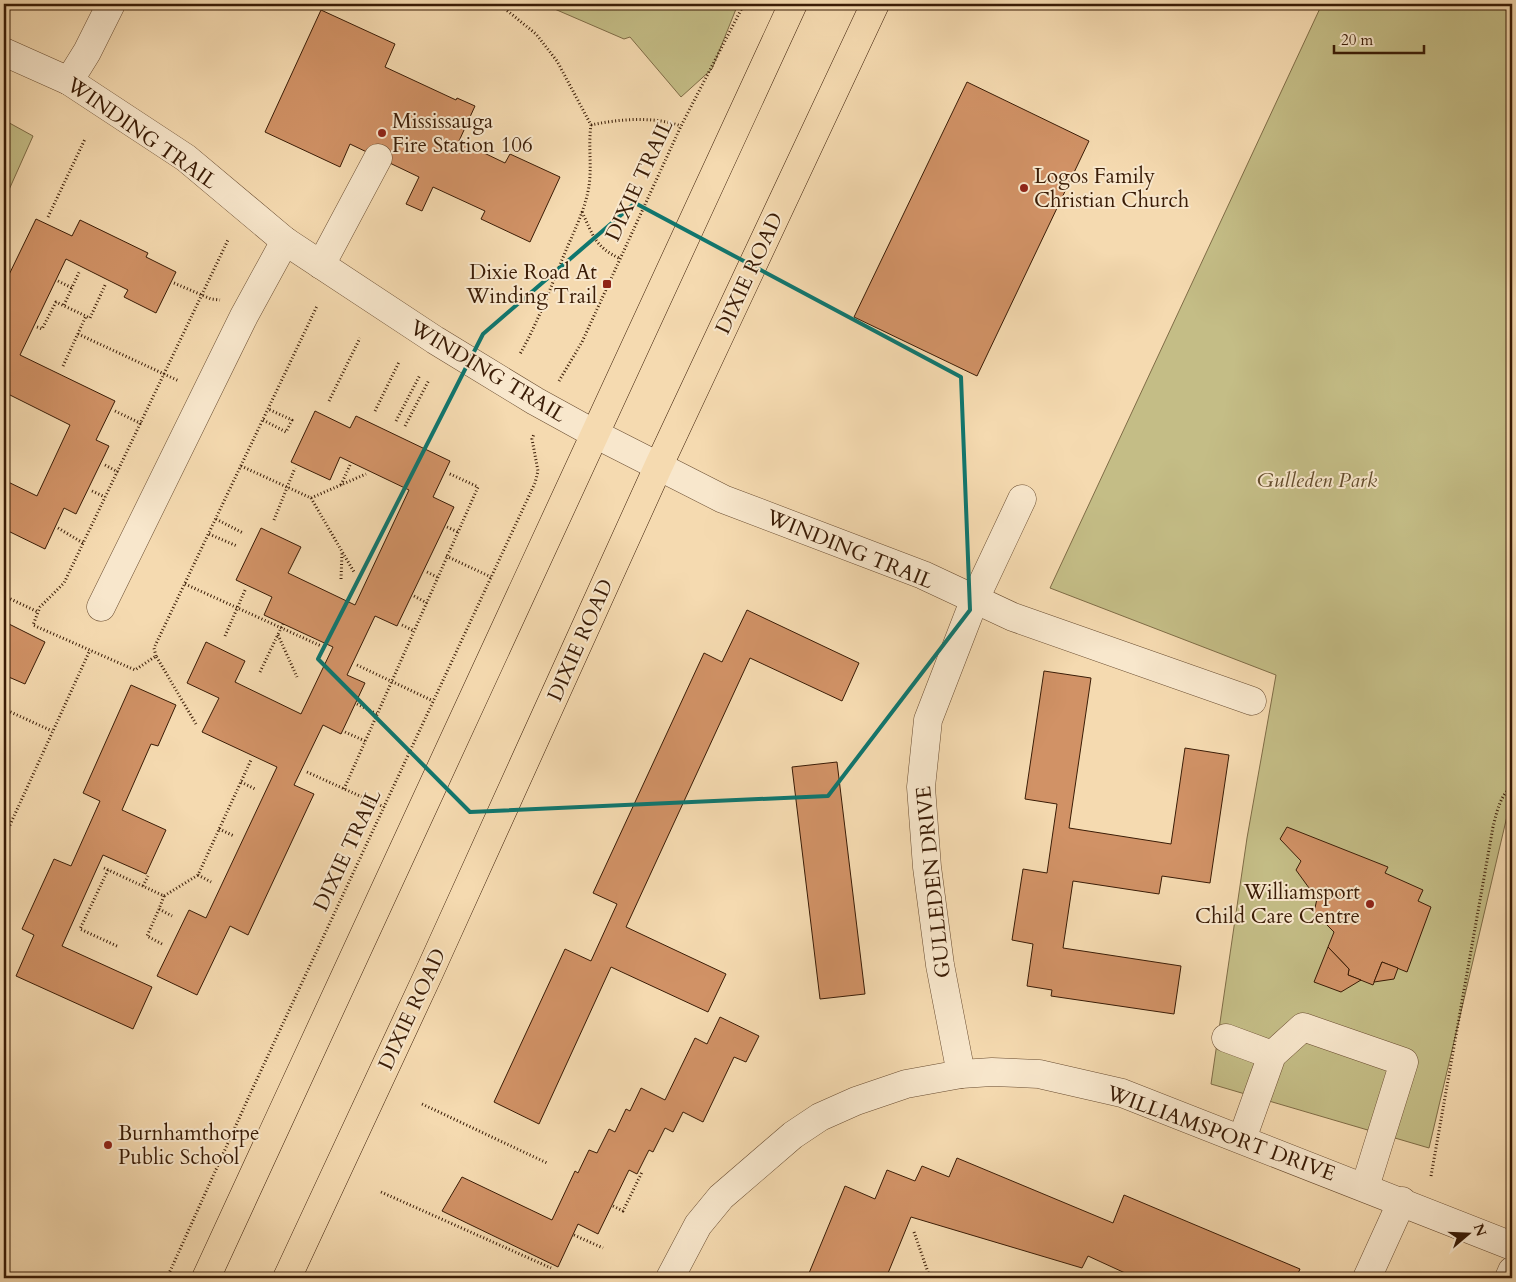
<svg xmlns="http://www.w3.org/2000/svg" width="1516" height="1282" font-family="Cardo,serif">
  <style>
    .green { fill: #c4bd86; stroke: #7f6c46 }
    .building { fill: #d19266; stroke: #3a1c06 }
    .lines { fill: none; stroke-linecap: round; stroke-linejoin: round }
    .minor-casing { stroke: #694c30; stroke-width: 29 }
    .major-casing { stroke: #3a1c06; stroke-width: 29 }
    .path { stroke: #3a1c06; stroke-width: 3; stroke-dasharray: 1 2.5; stroke-linecap: butt }
    .minor { stroke: #f8e7cc; stroke-width: 28 }
    .major { stroke: #f5dab0; stroke-width: 28 }
    .marked { fill: none; stroke: #0f766e; stroke-width: 4; stroke-linejoin: round }
    .poi-dot { fill: #8f2418; stroke: #f8e7cc; stroke-width: 2 }
    .labels { text-anchor: middle; stroke-width: 4; stroke-linejoin: round; paint-order: stroke }
    .poi-label { font-size: 21px; fill: #3a1c06; stroke: #f8e7cc; text-anchor: start }
    .street-label { font-size: 21px; fill: #3a1c06; stroke: #f8e7cc }
    .park-label { font-size: 21px; font-style: italic; fill: #634c2c; stroke: #f8e7cc }
  </style>
  <rect width="100%" height="100%" fill="#f5dab0"/>
  <filter id="stains"><feTurbulence type="fractalNoise" baseFrequency=".004" numOctaves="4"/><feColorMatrix values="0 0 0 0 .2 0 0 0 0 .09 0 0 0 0 .02 0 0 0 .5 -.17"/></filter>
  <radialGradient id="worn" r=".72"><stop offset=".6" stop-color="#630" stop-opacity="0"/><stop offset="1" stop-color="#630" stop-opacity=".3"/></radialGradient>
  <g class="green">
    <path d="M543,4H738L712,69L681,97L630,37L624,39Z"/>
    <path d="M1322,4H1512V795L1429,1148L1211,1084L1247,838L1276,675L1050,588Z"/>
    <path d="M4,120L33,136L4,201Z"/>
  </g>
  <g class="building">
    <path d="M321,10L395,44L385,67L456,100L457,98L475,106L459,141L505,163L510,154L560,177L530,242L481,219L485,211L433,187L422,211L406,204L419,177L350,144L340,167L265,132Z"/>
    <path d="M967,82L1089,141L977,376L854,317Z"/>
    <path d="M36,219L72,236L80,220L148,253L146,257L176,272L156,313L124,297L128,290L66,259L20,355L115,401L96,440L109,446L76,514L64,508L45,549L4,529V480L37,496L70,425L4,392V285Z"/>
    <path d="M315,411L350,428L356,416L450,461L433,497L454,507L397,626L375,616L347,675L365,683L341,734L323,725L294,785L314,794L248,935L230,926L197,995L157,976L189,910L206,918L277,767L202,732L219,698L187,683L206,642L245,661L235,682L301,714L333,647L264,615L272,597L236,580L261,528L301,547L288,573L355,605L409,490L340,457L330,480L291,462Z"/>
    <path d="M747,610L859,663L842,701L750,658L626,927L726,974L708,1012L611,967L539,1124L494,1102L565,949L591,961L617,904L593,893L704,653L722,662Z"/>
    <path d="M9,624L45,642L25,684L4,675V634Z"/>
    <path d="M1044,671L1091,678L1069,828L1171,844L1185,748L1229,755L1210,883L1162,876L1159,894L1073,881L1063,948L1181,966L1174,1014L1051,996L1052,990L1027,986L1033,944L1012,940L1023,869L1047,873L1057,804L1025,799Z"/>
    <path d="M131,685L176,705L158,746L151,744L122,810L166,830L146,874L103,855L62,946L152,987L133,1029L16,976L34,935L22,929L54,859L71,866L100,801L83,793Z"/>
    <path d="M837,762L865,994L820,999L792,767Z"/>
    <path d="M1287,827L1388,867L1385,873L1423,890L1418,901L1431,907L1407,972L1382,962L1373,985L1348,975L1349,969L1328,947L1334,932L1314,912L1317,899L1296,870L1301,861L1280,839Z"/>
    <path d="M1328,947L1349,969L1348,975L1361,980L1341,992L1314,982Z"/>
    <path d="M1382,962L1398,968L1394,979L1374,982Z"/>
    <path d="M720,1017L759,1036L746,1062L734,1057L703,1122L683,1112L673,1132L665,1128L653,1152L649,1150L637,1174L629,1170L598,1234L578,1224L558,1267L442,1211L462,1177L552,1220L575,1171L578,1173L589,1150L597,1153L609,1129L615,1132L626,1109L630,1111L641,1088L665,1100L695,1038L707,1044Z"/>
    <path d="M957,1158L1113,1223L1124,1195L1300,1269L1296,1278H1136L1088,1256L1082,1268L911,1217L886,1278H807L845,1186L875,1199L887,1170L915,1181L922,1166L949,1177Z"/>
  </g>
  <g class="lines">
    <g class="minor-casing">
      <g id="minor">
        <path d="M4,52L69,81L186,158L285,241L435,340L535,401L595,434L723,499L923,575L1013,617L1252,701"/>
        <path d="M69,81L87,52L111,4"/>
        <path d="M321,265L378,158"/>
        <path d="M101,607L244,316L285,241"/>
        <path d="M1226,1038L1272,1055"/>
        <path d="M961,1074L940,965L927,867L921,787L928,720L974,601L1022,499"/>
        <path d="M1242,1139L1272,1055L1303,1027L1404,1062L1365,1187"/>
        <path d="M670,1278L698,1225L721,1197L793,1135L820,1117L856,1101L906,1084L961,1074L992,1072L1039,1074L1122,1093L1512,1246"/>
        <path d="M1367,1278L1402,1201"/>
        <path d="M1509,1278L1512,1271"/>
      </g>
    </g>
    <g class="major-casing">
      <g id="major">
        <path d="M206,1278L793,4"/>
        <path d="M287,1278L429,973L659,465L875,4"/>
      </g>
    </g>
    <g class="path">
      <path d="M499,4L536,34L557,61L591,125C588,145 592,166 589,186C585,211 573,233 564,255C550,289 538,322 520,354"/>
      <path d="M591,125C619,119 654,116 681,126"/>
      <path d="M582,212C593,235 595,247 619,258"/>
      <path d="M48,217L85,139"/>
      <path d="M58,281L72,288"/>
      <path d="M174,283L211,299L220,300"/>
      <path d="M64,305L80,270"/>
      <path d="M37,327L42,329L56,302L90,318L106,283"/>
      <path d="M78,334L179,381"/>
      <path d="M63,366L86,316"/>
      <path d="M559,381L582,342L681,126L744,4"/>
      <path d="M329,401L360,338"/>
      <path d="M115,411L142,424"/>
      <path d="M375,411L399,362"/>
      <path d="M263,420L286,432L292,420L268,409"/>
      <path d="M396,421L420,375"/>
      <path d="M405,426L429,380"/>
      <path d="M105,465L118,472"/>
      <path d="M241,466L311,498L366,474"/>
      <path d="M341,485L350,465"/>
      <path d="M92,491L105,497"/>
      <path d="M311,498L354,572"/>
      <path d="M216,519L243,533"/>
      <path d="M274,520L295,468"/>
      <path d="M447,527L458,532"/>
      <path d="M58,528L83,543"/>
      <path d="M209,534L237,546"/>
      <path d="M446,556L491,577"/>
      <path d="M427,572L437,577"/>
      <path d="M341,579L342,553"/>
      <path d="M185,584L321,646"/>
      <path d="M4,596L38,612"/>
      <path d="M414,596L427,603"/>
      <path d="M402,625L414,631"/>
      <path d="M278,635L297,677"/>
      <path d="M225,636L246,588"/>
      <path d="M156,656L154,648L317,306"/>
      <path d="M357,665L433,701"/>
      <path d="M260,672L283,624"/>
      <path d="M357,704L377,714"/>
      <path d="M4,709L52,731"/>
      <path d="M196,724L156,656L135,670L33,625L40,607L64,583L228,240"/>
      <path d="M345,732L365,741"/>
      <path d="M307,772L384,807"/>
      <path d="M241,782L255,789"/>
      <path d="M344,789L478,487L448,473"/>
      <path d="M219,829L234,836"/>
      <path d="M4,838L90,650"/>
      <path d="M104,868L164,896L198,875L251,760"/>
      <path d="M108,870L80,929L119,947"/>
      <path d="M198,875L211,882"/>
      <path d="M143,886L148,876"/>
      <path d="M164,896L159,909L172,916"/>
      <path d="M159,909L147,936L162,944"/>
      <path d="M422,1104L547,1163"/>
      <path d="M1431,1176L1493,827C1497,811 1500,796 1512,786"/>
      <path d="M381,1192L551,1268"/>
      <path d="M613,1206L623,1211L642,1172"/>
      <path d="M914,1232L930,1278"/>
      <path d="M574,1235L603,1248"/>
      <path d="M167,1278L251,1092L535,483L538,471L532,439L534,434"/>
    </g>
    <use href="#minor" class="minor"/>
    <use href="#major" class="major"/>
  </g>
  <path class="marked" d="M635,203L961,377L970,610L828,796L470,812L318,659L483,334Z"/>
  <g class="poi-dot">
    <circle cx="382" cy="133" r="5"/>
    <circle cx="1024" cy="188" r="5"/>
    <rect x="602" y="279" width="10" height="10" rx="2.5"/>
    <circle cx="1370" cy="904" r="5"/>
    <circle cx="108" cy="1145" r="5"/>
  </g>
  <g class="labels">
    <g class="poi-label">
      <text x="392" y="128">Mississauga<tspan x="392" dy="24">Fire Station 106</tspan></text>
      <text x="1034" y="183">Logos Family<tspan x="1034" dy="24">Christian Church</tspan></text>
      <text x="597" y="279" text-anchor="end">Dixie Road At<tspan x="597" dy="24">Winding Trail</tspan></text>
      <text x="1360" y="899" text-anchor="end">Williamsport<tspan x="1360" dy="24">Child Care Centre</tspan></text>
      <text x="118" y="1140">Burnhamthorpe<tspan x="118" dy="24">Public School</tspan></text>
    </g>
    <g class="street-label">
      <text transform="translate(142 133) rotate(35)" y="7">WINDING TRAIL</text>
      <text transform="translate(639 180) rotate(-65)" y="7">DIXIE TRAIL</text>
      <text transform="translate(749 273) rotate(-65)" y="7">DIXIE ROAD</text>
      <text transform="translate(488 371) rotate(31)" y="7">WINDING TRAIL</text>
      <text transform="translate(850 549) rotate(22)" y="7">WINDING TRAIL</text>
      <text transform="translate(580 640) rotate(-66)" y="7">DIXIE ROAD</text>
      <text transform="translate(347 850) rotate(-65)" y="7">DIXIE TRAIL</text>
      <text transform="translate(933 882) rotate(-96)" y="7">GULLEDEN DRIVE</text>
      <text transform="translate(412 1009) rotate(-65)" y="7">DIXIE ROAD</text>
      <text transform="translate(1221 1133) rotate(20)" y="7">WILLIAMSPORT DRIVE</text>
    </g>
    <g class="park-label">
      <text x="1317" y="487">Gulleden Park</text>
    </g>
  </g>
  <rect width="1516" height="1282" fill="none" stroke="#f5dab0" stroke-width="20"/>
  <rect x="5" y="5" width="1506" height="1272" fill="none" stroke="#3a1c06" stroke-width="2.5"/>
  <rect x="10" y="10" width="1496" height="1262" fill="none" stroke="#3a1c06"/>
  <g transform="translate(1468 1234) rotate(71)" stroke="#f8e7cc" stroke-width="4" paint-order="stroke">
  <path d="M0-4L9 19L0 12L-9 19Z" fill="#3a1c06"/>
  <text y="-8" font-size="14" font-weight="bold" text-anchor="middle" fill="#3a1c06">N</text>
  </g>
  <path d="M1334 45v8h90v-8" fill="none" stroke="#3a1c06" stroke-width="2.5"/>
  <text x="1341" y="45" font-size="15" fill="#3a1c06" stroke="#f8e7cc" stroke-width="4" paint-order="stroke">20 m</text>
  <rect width="100%" height="100%" filter="url(#stains)"/>
  <rect width="100%" height="100%" fill="url(#worn)"/>
</svg>
